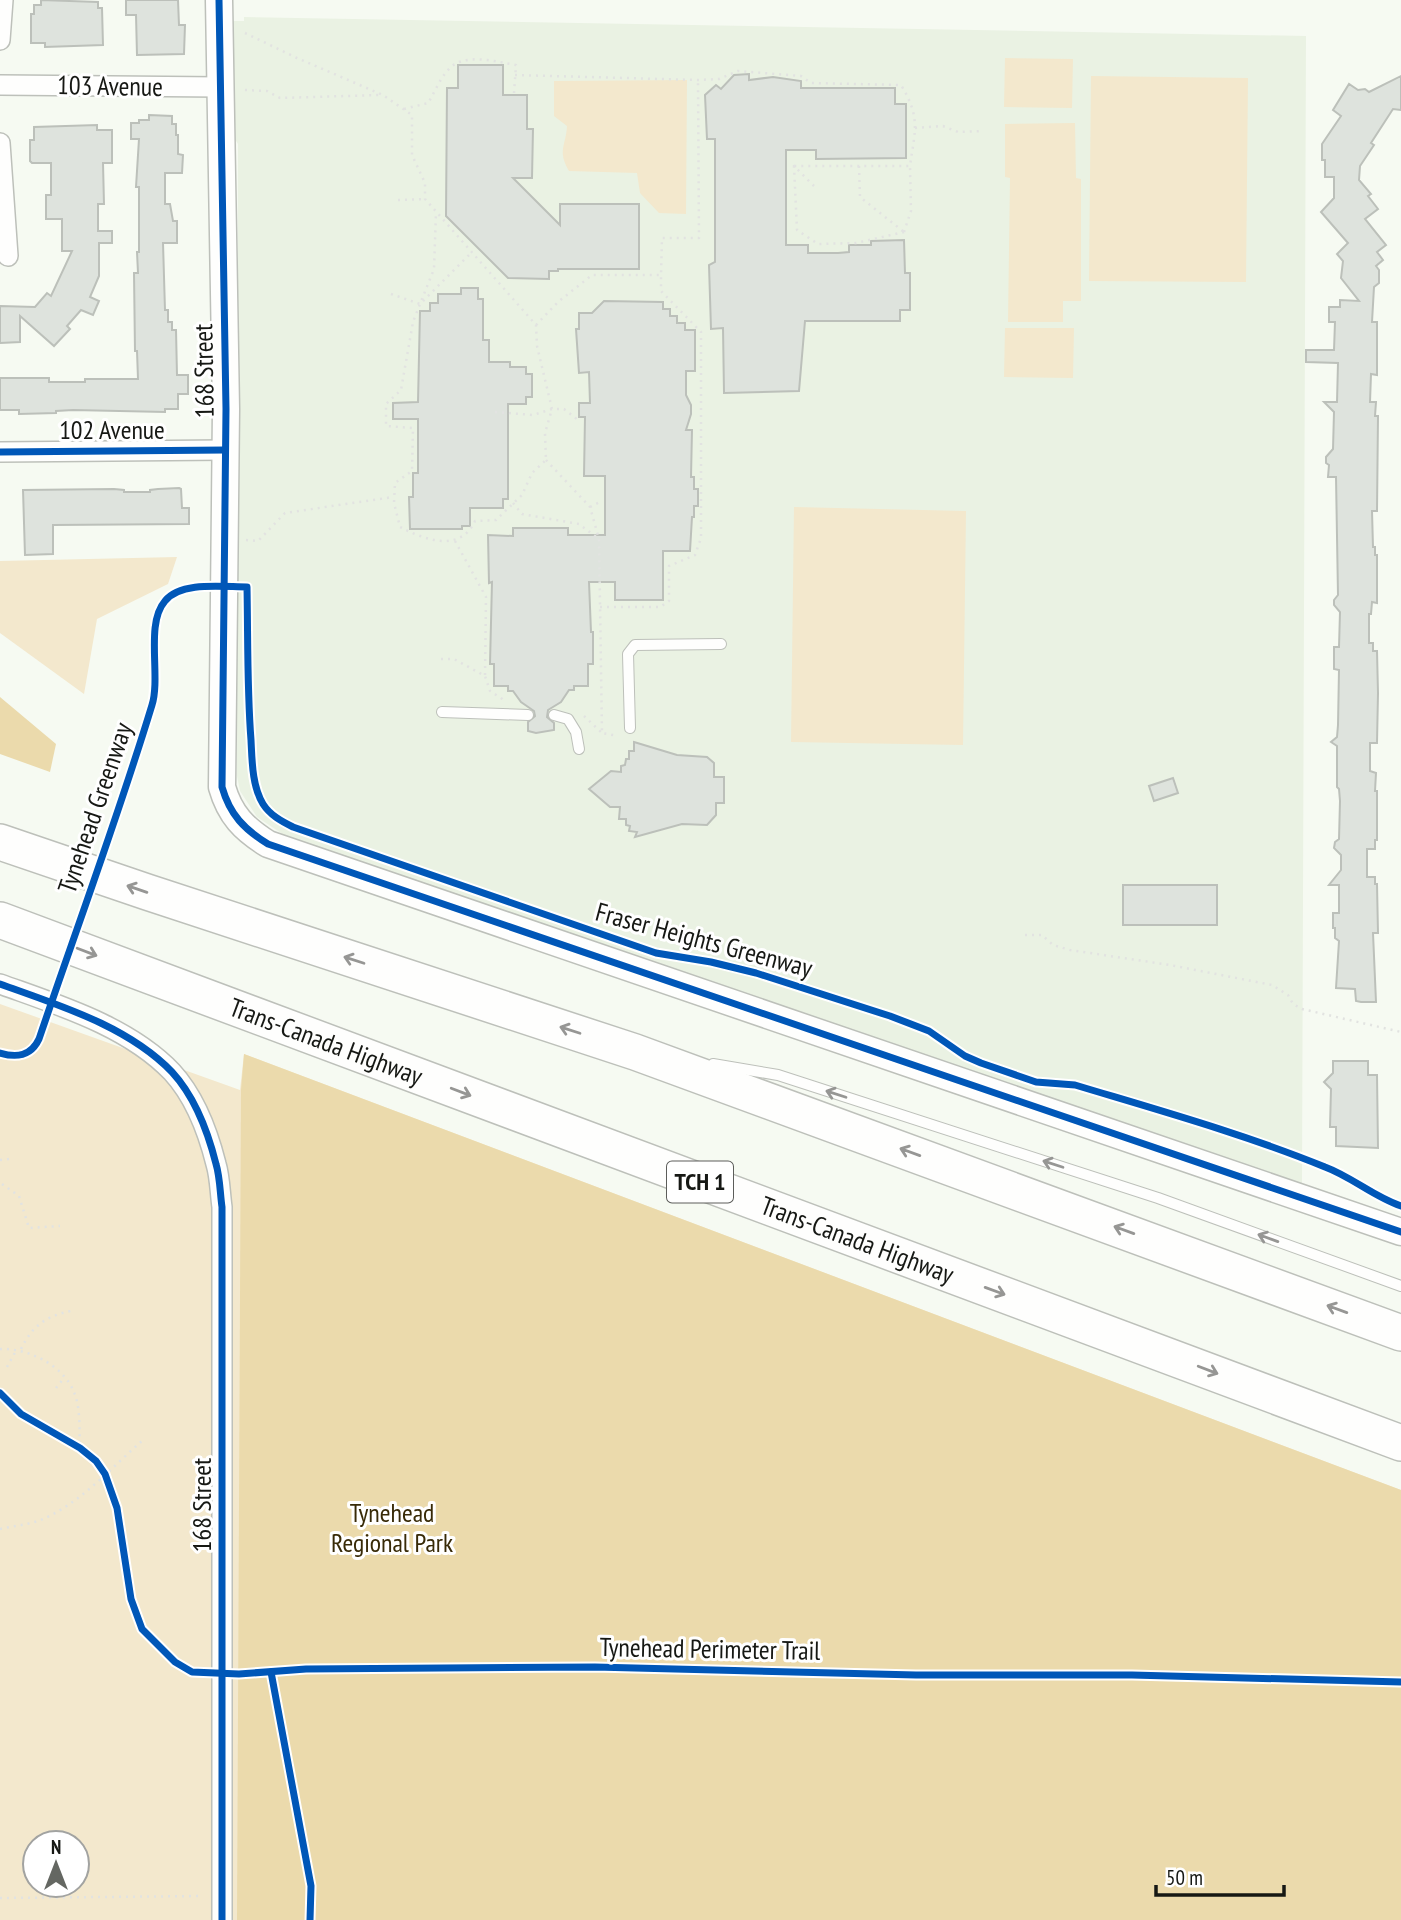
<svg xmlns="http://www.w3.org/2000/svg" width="1401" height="1920" font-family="'PT Sans Narrow',sans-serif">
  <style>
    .built { fill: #eaf2e3 }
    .green { fill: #f3e8cd; fill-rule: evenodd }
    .forest { fill: #ebdaac }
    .building { fill: #dee3dd; stroke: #bcc0ba; stroke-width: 2 }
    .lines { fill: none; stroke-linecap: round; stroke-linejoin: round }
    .lane-casing { stroke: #bdc0ba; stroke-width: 12 }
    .street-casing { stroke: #bdc0ba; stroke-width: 22 }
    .secondary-casing { stroke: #bdc0ba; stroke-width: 29 }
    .highway-casing { stroke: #bdc0ba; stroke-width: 38 }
    .path { stroke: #e2e3e1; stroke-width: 2.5; stroke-dasharray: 2 5; stroke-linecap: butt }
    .lane { stroke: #fefefd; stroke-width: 10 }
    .street { stroke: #fefefd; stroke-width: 19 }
    .secondary { stroke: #fefefd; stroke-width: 26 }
    .highway { stroke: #fefefd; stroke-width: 35 }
    .cycleway-casing { stroke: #fff; stroke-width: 11 }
    .cycleway { stroke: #0057b8; stroke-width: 7 }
    .oneway { stroke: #969694 }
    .labels { text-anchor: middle; stroke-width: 6; stroke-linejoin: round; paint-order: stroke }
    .shield { fill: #fff; stroke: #5c5d5a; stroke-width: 2 }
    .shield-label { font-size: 24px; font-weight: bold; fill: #161814 }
    .street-label { font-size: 26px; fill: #161814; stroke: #fff }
    .park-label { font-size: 26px; fill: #382a07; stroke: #fff }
  </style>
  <rect width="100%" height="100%" fill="#f6faf2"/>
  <path class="built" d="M244,17L1306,36L1302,1185L390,873L284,835L257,817L240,791L237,776L238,144L233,136L232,24L233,21H244Z"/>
  <g class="green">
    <path d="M1005,58L1073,59L1072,108L1004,107Z"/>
    <path d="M1091,76L1248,78L1246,282L1089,281Z"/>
    <path d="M687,80L686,214L659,213L640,193L637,173L569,171C557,150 566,146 567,126L554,116V81Z"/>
    <path d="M1075,123L1076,178L1081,179V301H1063V322H1008L1010,178L1005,177V124Z"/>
    <path d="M1005,328H1074L1073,378L1004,377Z"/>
    <path d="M794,507L966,511L963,745L791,742Z"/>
    <path d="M177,557L168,584L97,619L84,694L0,633V561Z"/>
    <path d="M0,1004L240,1090L244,1054L1401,1490V1920H0ZM35,1843H77V1885H35Z"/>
  </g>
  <g class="forest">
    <path d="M0,697L56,744L50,772L0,754Z"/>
    <path d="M244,1054L1401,1490V1920H237L241,1090Z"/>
  </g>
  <g class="building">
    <path d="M41,0L98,2V8H102L103,45L45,47V43H31V14H34V5H41Z"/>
    <path d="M126,0H178L179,25H185L184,54L137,55L136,15H126Z"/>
    <path d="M458,65H503V95H527V129H533L532,178H513L560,225V204H639V269H558V271H549V279L508,278L446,216L447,88H458Z"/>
    <path d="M749,74V80L773,77L801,81V88H895V104H906V158L816,159V150H786V245H808V253H838L849,252V245H871V241L904,240L905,273H910V310H900V321H805L799,391L724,393L723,328L711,329L709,265L715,262V139H707L705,95L716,85L721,89L734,75Z"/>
    <path d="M1401,76V110L1393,109L1371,143L1374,145L1360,166L1359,180L1371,194L1368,196L1378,209L1365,219L1386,245L1377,252L1383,260L1376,266L1379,270V283L1374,287L1372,322H1377V375L1371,374L1370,402H1376L1375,416H1378L1377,511H1372L1373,547H1375V555H1377V603L1372,602L1371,614H1369V643H1373V651H1377L1378,693L1377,743H1370V771L1376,773L1375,791H1377V840H1375V849H1367V877H1375V884H1377L1378,933H1373L1376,1002H1361L1356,1001L1355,989L1336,988L1339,941L1335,938V928H1333V913H1339V885H1329L1341,870V855L1334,848L1335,842L1339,839L1340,801L1339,789L1337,787V746L1331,742L1337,737L1338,725L1339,670L1334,669V647H1339L1340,612L1334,605V600L1338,595L1336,477H1328L1329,465L1326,463V457L1333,449L1334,412L1324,402H1337L1338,363L1306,362V350H1334L1335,322H1329V307H1340V300L1359,301L1341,278L1343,261L1337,254L1348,243L1321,212L1334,198V177H1325V160H1322V144L1341,116L1333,110L1349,84L1358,90L1365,89L1369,92Z"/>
    <path d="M149,115L172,116V124H176V135H178V154L183,155L182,173H165V204H170L173,221H177V243H163L165,310H168V322H172V330H176L177,375H188V394H178V409H165V412L73,410L56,411V413L19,414V410H0V378H49V382H85V379H138L137,351H135L134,273H138L137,252H139V187H136L139,139H131V123H139V120H149Z"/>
    <path d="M97,125V130H112V163H103L104,204H98V231H112V243H99V276L90,297L99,301L93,315L81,310L67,326L70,329L54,346L20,316V342L0,343V306L35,307L47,293L51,296L72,251H62V219H46V195H51V163H32L30,161V140H34V127Z"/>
    <path d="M461,288H478V299H483V340H489V362H510V367H526V374H532V397H526V404H508V499H503V508H470V526H462V529H410L409,497H413V473H418V419H393V403L418,402L420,311H430V303H438V294H461Z"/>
    <path d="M604,301L663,302V309H670V316H677V323H685V330H695V371H686V395L691,405V414L686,430H692L691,477H694V489H698V506H694V517H692L690,551H663V600H615V582H589L591,632H593V664H588V686H574V690H569L561,702L548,710L547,717L554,723V730L536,733L528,731V722L535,716L534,711L521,702L513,691H508V686H494V664H490L492,582L489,583L488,535L513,536V528H568V535H605V476H584L585,417H579V403H590L589,372L579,373L576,329H579V313H592Z"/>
    <path d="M179,488L181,489L182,508H189V524L53,525V554L25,555L23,490L114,489L124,490V492H150V490L158,489Z"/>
    <path d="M634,742L677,755L707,757L714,763V777H724V803H716V815L707,825L682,824L635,837L637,832L629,831L630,826L626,825V819H619L620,807H610L589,789L611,771L621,772V766L625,765L626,759H629V751H634Z"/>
    <path d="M1173,778L1178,793L1154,801L1149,786Z"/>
    <rect x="1123" y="885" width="94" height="40"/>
    <path d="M1333,1061H1368V1075H1377L1378,1148L1336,1146V1127H1330L1331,1089L1324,1082L1333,1073Z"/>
  </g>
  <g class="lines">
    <g class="lane-casing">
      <g id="lane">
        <path d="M442,712L528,715"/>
        <path d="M554,715L568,719L576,732L579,749"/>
        <path d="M630,728L628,654L635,645L721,644"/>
        <path d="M713,1064L778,1075L1158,1198L1401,1286"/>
      </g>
    </g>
    <g class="street-casing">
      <g id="street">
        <path d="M0,40L3,0"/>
        <path d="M0,85L220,87"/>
        <path d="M0,143L8,256"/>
        <path d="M0,452L225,450"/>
        <path d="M0,984C58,1005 128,1026 172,1072C195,1097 208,1132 216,1164C220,1177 220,1193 222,1207V1920"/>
      </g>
    </g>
    <g class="secondary-casing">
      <path id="secondary" d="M219,0L226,409L222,787C230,815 244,829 268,844L1401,1232"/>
    </g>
    <g class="highway-casing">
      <g id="highway">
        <path d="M0,842L147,892L635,1052L1401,1333"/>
        <path id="s1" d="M0,920L1401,1443"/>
      </g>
    </g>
    <g class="path">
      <path d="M245,33L297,58L383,95L412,115V155L425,183V199L536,325L537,346L552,409L545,433L546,460L532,473L522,495L496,520L475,521C460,553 425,540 400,527L394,503L395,483L412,471L413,428L386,426V404L401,390L413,322L420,304L471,253"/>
      <path d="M515,75L698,80L719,79L738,71L801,76L811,83L901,85C921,118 915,130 910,166H794"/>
      <path d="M245,90L267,91L280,98L380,95"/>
      <path d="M404,109L428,103C435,92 440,78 449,69C464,52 497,62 516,65L514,93"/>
      <path d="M915,128L943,126L958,132L982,131"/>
      <path d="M859,166L860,197L904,232"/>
      <path d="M814,186L794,166L797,230L818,244L856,243L904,232"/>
      <path d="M398,200L425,199"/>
      <path d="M904,232L911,211L910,167"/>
      <path d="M391,294L420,304L434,269L436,213"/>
      <path d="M536,325L558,302L592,275H661L662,238H699L698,81"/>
      <path d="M495,412L533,415L552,409H564L578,420"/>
      <path d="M546,460L590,507L599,539L602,733L618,736"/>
      <path d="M513,503L522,514L579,524L599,539"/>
      <path d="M590,507L600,502"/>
      <path d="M246,540L258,541L285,513L393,497"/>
      <path d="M455,541L486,597L485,676"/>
      <path d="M600,607H660L669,601V566L695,555L701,538V332L661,291V275"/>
      <path d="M441,659H454L485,676L490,691L504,700"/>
      <path d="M584,716L602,733"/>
      <path d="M1025,935H1042L1053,945L1070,950L1170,965L1272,985L1288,995L1293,1004L1302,1009L1401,1032"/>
      <path d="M0,1160L10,1159"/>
      <path d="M2,1184L19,1196L29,1228L60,1226"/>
      <path d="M0,1349C28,1348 63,1365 74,1392C81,1409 79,1430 80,1448"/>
      <path d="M21,1349C32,1326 46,1316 71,1311"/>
      <path d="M7,1367L17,1349"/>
      <path d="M56,1388L64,1378"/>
      <path d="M0,1529C13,1526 26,1525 38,1521C78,1506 111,1468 143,1440"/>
      <path d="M0,1898L203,1896"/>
    </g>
    <use href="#lane" class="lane"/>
    <use href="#street" class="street"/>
    <use href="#secondary" class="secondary"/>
    <use href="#highway" class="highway"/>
    <g class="cycleway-casing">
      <g id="cycleway">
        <path d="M219,0L226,409L222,787C230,815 244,829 268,844L1401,1232"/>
        <path d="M0,452L225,450"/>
        <path d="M0,984C58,1005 128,1026 172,1072C195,1097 208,1132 216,1164C220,1177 220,1193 222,1207V1920"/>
        <path d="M0,1053C17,1058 31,1056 39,1039C77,927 118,817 152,705C161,676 145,624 165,601C181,581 223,587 247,587C248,638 247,689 251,740C252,760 252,786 263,804C270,815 281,821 293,827L656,953L711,962L756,973L890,1016L929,1031L965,1056L981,1063L1036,1082L1075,1085C1158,1110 1244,1134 1325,1167C1352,1177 1374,1197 1401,1206"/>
        <path d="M0,1393L21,1414L80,1448L96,1461L105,1474L117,1508L131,1599L142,1629L175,1662L192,1672L239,1674L306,1669L595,1667L916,1675H1132L1401,1682"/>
        <path d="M271,1672L311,1886L310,1920"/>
      </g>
    </g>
    <use href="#cycleway" class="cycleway"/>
  </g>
  <defs><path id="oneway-shaft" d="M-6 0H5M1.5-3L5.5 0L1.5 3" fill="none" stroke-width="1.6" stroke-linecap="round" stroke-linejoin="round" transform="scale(1.75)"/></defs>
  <g class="oneway">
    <use href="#oneway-shaft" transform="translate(137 889) rotate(-161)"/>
    <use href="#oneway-shaft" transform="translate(87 952) rotate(21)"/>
    <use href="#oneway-shaft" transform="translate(354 960) rotate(-162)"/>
    <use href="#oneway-shaft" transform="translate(570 1030) rotate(-162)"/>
    <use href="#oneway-shaft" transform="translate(461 1092) rotate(21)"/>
    <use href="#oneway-shaft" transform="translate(836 1094) rotate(-162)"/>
    <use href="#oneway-shaft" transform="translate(910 1152) rotate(-160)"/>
    <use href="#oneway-shaft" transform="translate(1053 1164) rotate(-162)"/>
    <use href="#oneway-shaft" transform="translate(1124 1230) rotate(-160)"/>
    <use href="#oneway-shaft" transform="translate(1268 1238) rotate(-160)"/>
    <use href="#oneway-shaft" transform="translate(995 1291) rotate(20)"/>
    <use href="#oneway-shaft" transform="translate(1337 1309) rotate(-160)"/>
    <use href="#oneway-shaft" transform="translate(1208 1370) rotate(21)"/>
  </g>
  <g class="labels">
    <rect class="shield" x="667" y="1161.5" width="66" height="41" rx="5"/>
    <g class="shield-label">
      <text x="700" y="1190">TCH 1</text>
    </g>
    <g class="street-label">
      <text transform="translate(110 86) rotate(1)" y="9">103 Avenue</text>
      <text transform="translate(204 371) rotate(-91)" y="9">168 Street</text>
      <text x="112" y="439">102 Avenue</text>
      <text transform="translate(95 808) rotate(-71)" y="9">Tynehead Greenway</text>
      <text transform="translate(704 940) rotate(15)" y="9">Fraser Heights Greenway</text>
      <text dy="9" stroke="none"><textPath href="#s1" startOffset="348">Trans-Canada Highway</textPath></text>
      <text dy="9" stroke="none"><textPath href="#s1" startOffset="915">Trans-Canada Highway</textPath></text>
      <text transform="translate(202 1505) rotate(-90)" y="9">168 Street</text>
      <text transform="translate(710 1649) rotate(1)" y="9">Tynehead Perimeter Trail</text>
    </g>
    <g class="park-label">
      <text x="392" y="1522">Tynehead<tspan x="392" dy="30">Regional Park</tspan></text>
    </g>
  </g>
  <g transform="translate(56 1864)"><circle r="33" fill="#ffffff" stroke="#a2a3a1" stroke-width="2"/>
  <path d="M0-5L12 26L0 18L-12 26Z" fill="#646762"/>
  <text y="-10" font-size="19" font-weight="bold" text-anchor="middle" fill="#161814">N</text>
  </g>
  <path d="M1156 1885v10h128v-10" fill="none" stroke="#161814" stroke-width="3.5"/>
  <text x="1166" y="1885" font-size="21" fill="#161814" stroke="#ffffff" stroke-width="5" paint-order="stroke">50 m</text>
</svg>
